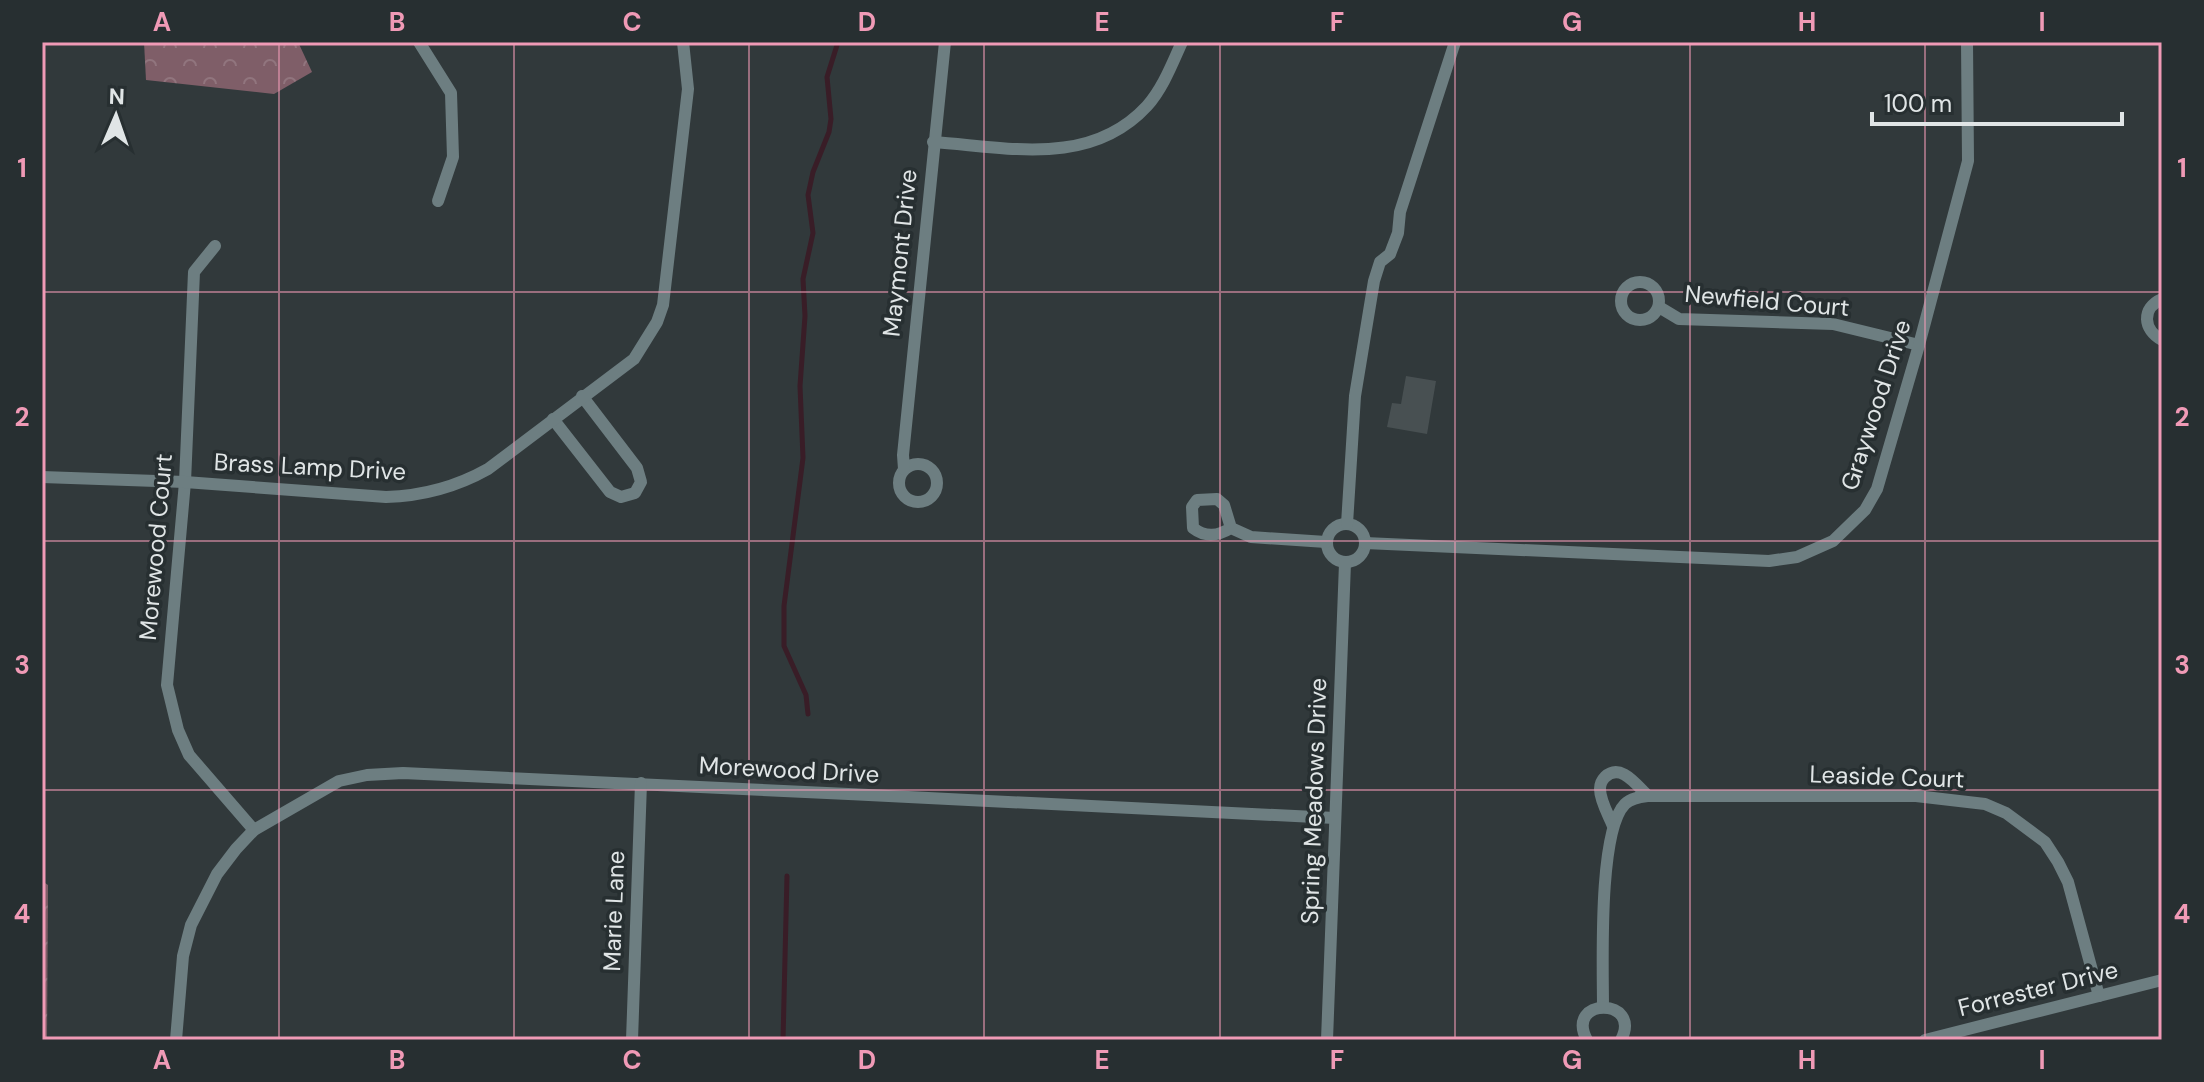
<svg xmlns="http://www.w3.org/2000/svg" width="2204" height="1082" font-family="'DM Sans',sans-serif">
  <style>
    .forest { fill: url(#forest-crowns) }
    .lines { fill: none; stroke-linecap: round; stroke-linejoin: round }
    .stream { stroke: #391d27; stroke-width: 5 }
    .building { fill: #485052 }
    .street { stroke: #6d7e81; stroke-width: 12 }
    .grid { fill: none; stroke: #f09ab6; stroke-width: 2; stroke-opacity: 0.55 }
    .labels { text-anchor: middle; stroke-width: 7; stroke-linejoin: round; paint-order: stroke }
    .street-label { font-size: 24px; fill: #e0e5e6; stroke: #272f31 }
    .neatline { fill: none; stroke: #f09ab6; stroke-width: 3 }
    .grid-label { font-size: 26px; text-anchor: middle; font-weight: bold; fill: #f09ab6 }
  </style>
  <defs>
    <pattern id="forest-crowns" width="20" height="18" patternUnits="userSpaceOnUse" patternTransform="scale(2)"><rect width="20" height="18" fill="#7f5e68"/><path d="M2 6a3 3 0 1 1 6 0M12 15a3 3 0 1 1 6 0" fill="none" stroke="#91757e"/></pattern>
  </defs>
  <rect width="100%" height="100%" fill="#31393b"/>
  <g class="forest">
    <path d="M144,42H298L312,72L274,94L146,80Z"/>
    <path d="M42,881L48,885L47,1040H42Z"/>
  </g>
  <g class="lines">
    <g class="stream">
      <path d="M808,714L806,695L784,646V606L803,458L800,386L805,316L803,279L813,233L808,195L813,172L829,132L831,119L827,77L838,42"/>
      <path d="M783,1040L787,876"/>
    </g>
  </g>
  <path class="building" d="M1406,376L1436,381L1427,434L1387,427L1392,403L1401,404Z"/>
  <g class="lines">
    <g class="street">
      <path d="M419,42L451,93L453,157L438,201"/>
      <path d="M933,142C1007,147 1090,168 1147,106C1163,88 1172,64 1182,42"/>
      <path d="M215,246L194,272L185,482L167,685L178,730L189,755L254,830"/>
      <circle cx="1640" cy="301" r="19"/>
      <path d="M2162,299C2141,308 2143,330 2162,340"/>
      <path d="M1659,307L1679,319L1833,324L1919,345"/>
      <path d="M553,419L610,492L621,497L635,493L641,482L637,468L582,396"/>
      <circle cx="918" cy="483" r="19"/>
      <path d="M904,469L903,455L945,42"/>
      <path d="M42,477L185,482L386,497C422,496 456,487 488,469L634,359L657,322L663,305L688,89L683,42"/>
      <circle cx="1346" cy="543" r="19"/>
      <path d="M1347,524L1355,396L1374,281L1380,262L1390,254L1398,233L1400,212L1455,42"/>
      <path d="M1231,528L1224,505L1217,499L1197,500L1192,507L1193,528C1206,538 1218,536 1231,528L1251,537L1326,542"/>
      <path d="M1365,543L1769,561L1797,557L1833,541L1865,510L1877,489L1919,345L1968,161L1967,42"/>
      <path d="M1613,826C1609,816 1600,801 1600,789C1600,785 1602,780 1605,777C1621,762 1637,786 1648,796"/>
      <path d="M1603,1007C1603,966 1598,831 1625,804C1631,798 1640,797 1648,796H1916L1985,804L2006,813L2045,842L2058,862L2068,882L2099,996"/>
      <path d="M176,1040L183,956L191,925L217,874L236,849L254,830L339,781L367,775L403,773C714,786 1024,804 1335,818"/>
      <path d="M632,1040L641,783"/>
      <path d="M1327,1040L1345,563"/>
      <path d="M1587,1040C1564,997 1643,997 1621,1040"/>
      <path d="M1925,1040L2162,980"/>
    </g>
  </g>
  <path class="grid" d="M279,42V1040M514,42V1040M749,42V1040M984,42V1040M1220,42V1040M1455,42V1040M1690,42V1040M1925,42V1040M42,292H2162M42,541H2162M42,790H2162"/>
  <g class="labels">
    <g class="street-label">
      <text transform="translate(900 253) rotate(-84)" y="8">Maymont Drive</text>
      <text transform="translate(1767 301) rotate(5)" y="8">Newfield Court</text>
      <text transform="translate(1876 405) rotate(-72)" y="8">Graywood Drive</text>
      <text transform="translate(310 467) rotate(3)" y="8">Brass Lamp Drive</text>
      <text transform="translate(156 547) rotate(-85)" y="8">Morewood Court</text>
      <text transform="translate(789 770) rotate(3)" y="8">Morewood Drive</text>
      <text transform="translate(1887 777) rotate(2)" y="8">Leaside Court</text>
      <text transform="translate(1314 801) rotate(-88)" y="8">Spring Meadows Drive</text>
      <text transform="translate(614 911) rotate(-88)" y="8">Marie Lane</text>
      <text transform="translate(2038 989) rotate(-14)" y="8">Forrester Drive</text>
    </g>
  </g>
  <rect width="2204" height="1082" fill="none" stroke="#272f31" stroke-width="88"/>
  <g transform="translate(116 116) rotate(2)" stroke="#272f31" stroke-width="6" paint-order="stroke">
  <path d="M0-6L14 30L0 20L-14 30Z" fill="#e0e5e6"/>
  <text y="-12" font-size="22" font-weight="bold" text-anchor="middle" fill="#e0e5e6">N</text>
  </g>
  <path d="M1872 112v12h250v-12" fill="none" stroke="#e0e5e6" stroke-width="4"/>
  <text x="1884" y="112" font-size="24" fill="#e0e5e6" stroke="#272f31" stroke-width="6" paint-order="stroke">100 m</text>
  <rect x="44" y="44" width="2116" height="994" class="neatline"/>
  <g class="grid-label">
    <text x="162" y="31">A</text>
    <text x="397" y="31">B</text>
    <text x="632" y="31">C</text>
    <text x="867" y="31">D</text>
    <text x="1102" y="31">E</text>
    <text x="1337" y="31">F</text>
    <text x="1572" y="31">G</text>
    <text x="1807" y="31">H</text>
    <text x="2042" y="31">I</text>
    <text x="22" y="177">1</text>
    <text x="2182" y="177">1</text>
    <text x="22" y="426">2</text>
    <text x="2182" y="426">2</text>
    <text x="22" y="674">3</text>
    <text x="2182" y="674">3</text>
    <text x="22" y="923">4</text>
    <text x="2182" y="923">4</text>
    <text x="162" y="1069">A</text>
    <text x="397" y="1069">B</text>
    <text x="632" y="1069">C</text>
    <text x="867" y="1069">D</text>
    <text x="1102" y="1069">E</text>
    <text x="1337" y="1069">F</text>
    <text x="1572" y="1069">G</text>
    <text x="1807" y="1069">H</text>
    <text x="2042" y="1069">I</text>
  </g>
</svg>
